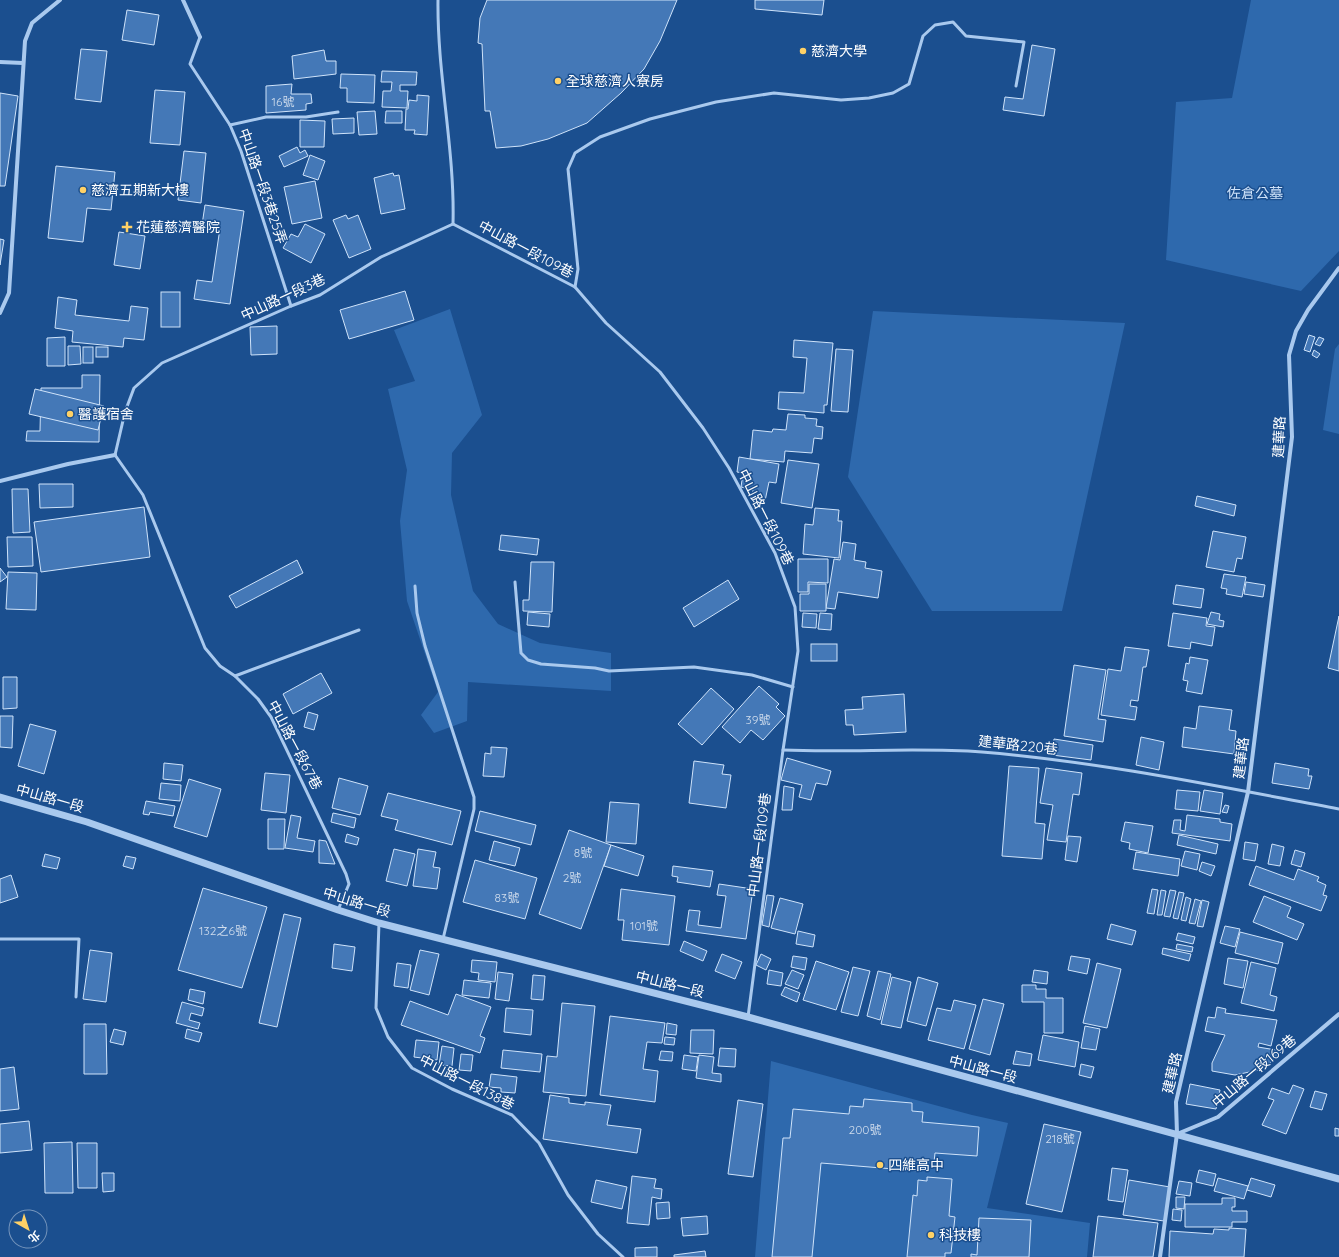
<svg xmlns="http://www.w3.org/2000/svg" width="1339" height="1257" font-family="Quicksand,'Noto Sans TC',sans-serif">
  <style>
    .green { fill: #2e69ad }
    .building { fill: #4478b7; stroke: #cfe3fa }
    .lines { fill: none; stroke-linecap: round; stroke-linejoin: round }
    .service { stroke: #a9c9ee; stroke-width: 3 }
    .minor { stroke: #a9c9ee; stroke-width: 4 }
    .tertiary { stroke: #a9c9ee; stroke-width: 7 }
    .poi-dot { fill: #ffd166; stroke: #1b4f8f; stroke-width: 1.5 }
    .labels { text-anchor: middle; stroke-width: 3; stroke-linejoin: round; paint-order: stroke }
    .number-label { font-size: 12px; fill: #d0dded }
    .poi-label { font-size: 14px; fill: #fff; stroke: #1b4f8f; text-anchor: start }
    .street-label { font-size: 14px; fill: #fff; stroke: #1b4f8f }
    .park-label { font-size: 14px; fill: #cfe3fa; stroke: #1b4f8f }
  </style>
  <rect width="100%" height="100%" fill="#1b4f8f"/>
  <g class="green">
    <path d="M1251,0H1339V251L1301,291L1166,260L1176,102L1232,98Z"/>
    <path d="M450,309L482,415L452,453L451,495L473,591L498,624L540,643L611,653V691L468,682L467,721L434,733L421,715L438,692L407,601L400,521L407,470L388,389L415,381L394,330Z"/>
    <path d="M873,311L1125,323L1062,611H932L848,477Z"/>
    <path d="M1339,344V434L1323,430L1335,349Z"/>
    <path d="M771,1061L972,1115L1008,1123L987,1208L1090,1223L1087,1257H755Z"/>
  </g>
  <g class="building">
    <path d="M487,0H677L660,41L644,69L621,93L587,123L548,139L521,146L496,148L490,111H485L482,44L478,43L480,18Z"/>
    <path d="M755,0H824L822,15L755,9Z"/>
    <path d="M127,10L159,15L154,45L122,40Z"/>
    <path d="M1032,45L1055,49L1044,116L1003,110L1005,97L1023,99Z"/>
    <path d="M81,49L107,51L101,102L75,99Z"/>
    <path d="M324,50L326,61H336V74L294,79L292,56Z"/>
    <path d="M382,71L417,72L416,85H400V91H408L407,108L382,107L383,91H391L392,82H381Z"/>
    <path d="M341,74L375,75L374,103L347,102V88H340Z"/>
    <path d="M292,84L291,94H311L312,103L306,104V110L266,113V86Z"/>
    <path d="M155,90L185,92L180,145L150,143Z"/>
    <path d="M0,93L18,96L5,186H0Z"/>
    <path d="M417,95L429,96L427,135L414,134L415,130H405L406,109H408L409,100L417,101Z"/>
    <path d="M375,111L377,134L359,135L357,112Z"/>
    <path d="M386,111H402V123H385Z"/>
    <path d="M354,118V133L333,134L332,119Z"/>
    <path d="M300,120L325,121L324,147H300Z"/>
    <path d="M297,147L300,153L305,150L308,156L284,167L279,156Z"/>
    <path d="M184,151L206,153L201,203L178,200Z"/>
    <path d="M310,155L325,161L318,180L303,175Z"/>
    <path d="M56,166L115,172L111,210L87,208L83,242L48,238Z"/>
    <path d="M393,173L394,176L399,175L405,209L381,214L374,178Z"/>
    <path d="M315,181L322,218L292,224L284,187Z"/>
    <path d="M205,205L244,211L230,304L194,299L197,280L212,282L220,228L202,225Z"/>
    <path d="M346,215L348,219L358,215L371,249L349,258L333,220Z"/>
    <path d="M305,224L325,234L311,263L283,248L291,234L298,237Z"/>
    <path d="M119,232L145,236L140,269L114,265Z"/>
    <path d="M0,239L4,240L0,265Z"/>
    <path d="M405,291L414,320L349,339L340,310Z"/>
    <rect x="161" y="292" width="19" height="35"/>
    <path d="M58,297L77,300L75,315L129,321L131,306L148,308L144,340L124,338L123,347L72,342L73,331L55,328Z"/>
    <path d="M277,326V354L251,355L250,327Z"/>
    <path d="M1309,335L1315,337L1310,352L1304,350Z"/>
    <path d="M65,337V366H47V338Z"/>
    <path d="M1319,337L1324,339L1320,346L1315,344Z"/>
    <path d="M794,340L833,343L827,405H824V413L778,409L779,392L804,393L807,358L793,357Z"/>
    <path d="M68,346H80L81,364L68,365Z"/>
    <rect x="83" y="347" width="10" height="16"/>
    <rect x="96" y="347" width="12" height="10"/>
    <path d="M836,349L853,350L848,412L831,411Z"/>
    <path d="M1314,350L1320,354L1317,358L1312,355Z"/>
    <path d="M82,375H100L99,442L26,441L27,431H40L41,388H82Z"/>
    <path d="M35,389L104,406L98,430L29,414Z"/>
    <path d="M788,414L805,415V418L817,419L816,426L823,427L822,439L814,438L812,453L785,451L784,462L750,459L753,430L772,432L773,429L786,430Z"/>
    <path d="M739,457L779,464L776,483L769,482L765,501L751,498L753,490L741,487L743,473L737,472Z"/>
    <path d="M788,460L819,464L812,508L781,503Z"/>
    <path d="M39,484H73V507L40,508Z"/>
    <path d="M12,489H28L30,532L13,533Z"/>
    <path d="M1197,496L1236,505L1234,516L1195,506Z"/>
    <path d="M144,507L150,557L41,572L34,522Z"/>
    <path d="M815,508L839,510L838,521H842L839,558L803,554L805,524L813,525Z"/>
    <path d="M1213,531L1246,537L1242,559L1237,558L1234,572L1206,567Z"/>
    <path d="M501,535L539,539L537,555L499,550Z"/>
    <path d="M7,537H32L33,566L8,567Z"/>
    <path d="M843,542L856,544L854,560L866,562L865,568L882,571L878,598L838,592L835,609L826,608L834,559L840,560Z"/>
    <path d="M798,559H828V583L808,582V592H798Z"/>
    <path d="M297,560L303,573L236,608L229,596Z"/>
    <path d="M531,562H554L552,612L523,611V600H529Z"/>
    <path d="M0,568L7,577L0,582Z"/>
    <path d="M8,572L37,573L36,610L6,609Z"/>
    <path d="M1224,574L1246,577L1242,597L1226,594L1227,589L1221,588Z"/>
    <path d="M728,580L739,599L694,627L683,608Z"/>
    <path d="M1246,582L1265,585L1263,597L1244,594Z"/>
    <path d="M809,584H826V611H800V594H809Z"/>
    <path d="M1176,585L1204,589L1201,608L1173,604Z"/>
    <path d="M528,612L550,614L549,627L527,625Z"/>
    <path d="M1211,612L1220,614L1219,620L1224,621L1223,627L1207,624Z"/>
    <path d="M803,613L817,614L816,628L802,627Z"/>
    <path d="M820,613L832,614L831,630L818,629Z"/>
    <path d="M1173,613L1207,618L1206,626L1215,627L1212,646L1191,642L1190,649L1168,646Z"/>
    <path d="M1339,616V671L1328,668Z"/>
    <rect x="811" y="644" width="26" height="17"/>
    <path d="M1125,647L1149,650L1146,667H1143L1138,701L1131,700L1130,706L1137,707L1135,720L1101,715L1108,669L1121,671Z"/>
    <path d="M1190,657L1208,660L1202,694L1186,691L1188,681L1183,680L1186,663L1189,664Z"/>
    <path d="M1074,665L1106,670L1098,719L1106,720L1103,742L1064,736Z"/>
    <path d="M321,673L332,693L293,714L283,694Z"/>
    <path d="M3,677H17V708L3,709Z"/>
    <path d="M759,686L779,704L776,707L785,716L763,740L751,730L740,743L722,727Z"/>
    <path d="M711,688L734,709L702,745L678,724Z"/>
    <path d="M904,694L906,732L854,735L853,725H846L845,710L863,709L862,697Z"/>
    <path d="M1199,706L1232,710L1229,730L1236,731L1234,754L1182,747L1184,727L1196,729Z"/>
    <path d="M308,712L318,715L314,730L304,727Z"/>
    <path d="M0,716H13L12,748L0,747Z"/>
    <path d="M30,724L56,731L44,774L18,766Z"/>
    <path d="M1141,737L1164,742L1159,770L1136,765Z"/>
    <path d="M1054,739L1093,745L1091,760L1052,755Z"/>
    <path d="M491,747L507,748L504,777L483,776L485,753L491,754Z"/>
    <path d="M787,758L831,771L827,785L816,783L811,800L799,797L802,785L781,780Z"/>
    <path d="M694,761L724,765L722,774L731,775L726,808L689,803Z"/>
    <path d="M164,763L183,765L181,781L163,779Z"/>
    <path d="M1275,763L1309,769L1308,776H1312L1309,789L1272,783Z"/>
    <path d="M1009,766L1039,768L1035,823L1045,824L1042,859L1002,856Z"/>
    <path d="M1046,768L1082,773L1079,795L1073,794L1066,842L1047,840L1053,805L1040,803Z"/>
    <path d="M265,773L290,775L286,813L261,810Z"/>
    <path d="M339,778L368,786L360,815L332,808Z"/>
    <path d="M189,779L221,789L207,837L174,827Z"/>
    <path d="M161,783L181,785L180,801L159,799Z"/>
    <path d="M784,786L794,788L792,810H782Z"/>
    <path d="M1177,790L1200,792L1198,811L1175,809Z"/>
    <path d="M1204,790L1223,793L1220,814L1200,811Z"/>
    <path d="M388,793L461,811L452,845L395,830L398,820L381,816Z"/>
    <path d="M146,801L175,806L173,816L150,812L149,815L143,814Z"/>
    <path d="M610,802L639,804L636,844L606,842Z"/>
    <path d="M1225,805L1229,806L1227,813L1222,812Z"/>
    <path d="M480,811L536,825L531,845L475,831Z"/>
    <path d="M333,813L356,818L354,828L331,822Z"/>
    <path d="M291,815L301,817L297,838L315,841L313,852L285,848Z"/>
    <path d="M1187,815L1220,819V822L1232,824L1230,841L1172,833L1174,820H1181L1180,830L1185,831Z"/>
    <path d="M268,819H285L284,849H268Z"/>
    <path d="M1125,822L1153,826L1148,853L1129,849L1130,843L1121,841Z"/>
    <path d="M569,830L611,845L581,929L539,914Z"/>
    <path d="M347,834L359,838L357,845L345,842Z"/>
    <path d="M1179,835L1218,844L1216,854L1177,845Z"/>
    <path d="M1068,836L1081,837L1077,862L1065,860Z"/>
    <path d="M319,840L326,841L335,864L319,863Z"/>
    <path d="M494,841L520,848L515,866L489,860Z"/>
    <path d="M1245,842L1258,844L1255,861L1243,859Z"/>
    <path d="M1272,844L1284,847L1280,866L1268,864Z"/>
    <path d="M611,845L644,856L638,876L604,866Z"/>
    <path d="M394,849L415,854L407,886L386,881Z"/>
    <path d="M418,849L436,852L433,867L440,868L437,889L413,886Z"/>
    <path d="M1295,850L1305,853L1301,867L1291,864Z"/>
    <path d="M1185,851L1200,854L1197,870L1181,866Z"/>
    <path d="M1136,852L1180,859L1178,876L1133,869Z"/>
    <path d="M45,854L60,858L57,869L42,866Z"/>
    <path d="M126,856L136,858L133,869L123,866Z"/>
    <path d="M475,860L537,878L525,919L463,902Z"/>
    <path d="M1202,862L1215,866L1211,876L1199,871Z"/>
    <path d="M673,866L713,871L710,887L677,882L678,877L672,876Z"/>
    <path d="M1256,866L1294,880L1298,869L1319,877L1317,881L1326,885L1323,895L1327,896L1321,911L1249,885Z"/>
    <path d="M11,875L18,897L0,903V879Z"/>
    <path d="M719,884L753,889L746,939L686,931L689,910L700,911L698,925L721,928L726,896L717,895Z"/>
    <path d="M203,888L267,907L242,988L178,970Z"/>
    <path d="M621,889L675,896L669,945L622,940L624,920H618Z"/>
    <path d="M1152,889L1158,890L1154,914L1147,913Z"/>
    <path d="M1161,890L1166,891L1162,915H1157Z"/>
    <path d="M1170,890L1176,891L1170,917L1164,916Z"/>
    <path d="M1179,892L1184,893L1178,919L1173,918Z"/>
    <path d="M767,895L774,896L769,927L762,925Z"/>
    <path d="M1264,896L1291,907L1287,917L1304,924L1297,940L1253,922Z"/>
    <path d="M1186,897L1191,899L1186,921L1181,920Z"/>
    <path d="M780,898L803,904L795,934L771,928Z"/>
    <path d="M1195,899L1201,901L1195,924L1189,923Z"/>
    <path d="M1202,900L1209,902L1203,927L1197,926Z"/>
    <path d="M284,914L301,918L277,1027L259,1023Z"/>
    <path d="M1111,924L1136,931L1132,945L1107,939Z"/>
    <path d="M1225,926L1240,929L1235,947L1220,943Z"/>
    <path d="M798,931L815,935L813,947L796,944Z"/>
    <path d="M1240,932L1283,943L1278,964L1235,953Z"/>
    <path d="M1178,933L1195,937L1193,944L1176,940Z"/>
    <path d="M684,941L707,951L703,961L680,951Z"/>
    <path d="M334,944L355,947L352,971L332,968Z"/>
    <path d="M1177,944L1193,947L1192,952L1176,949Z"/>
    <path d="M1163,948L1191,954L1189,961L1162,954Z"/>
    <path d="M90,950L112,953L106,1002L83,999Z"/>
    <path d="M420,950L439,954L429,995L410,990Z"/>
    <path d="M722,954L742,962L735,979L715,971Z"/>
    <path d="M761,954L771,959L766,970L756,965Z"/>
    <path d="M793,956L807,958L805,970L791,967Z"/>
    <path d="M1071,956L1090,959L1087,974L1068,970Z"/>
    <path d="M1228,958L1248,961L1243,988L1224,984Z"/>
    <path d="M472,960L497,962L495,982L478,980L479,973L471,972Z"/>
    <path d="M816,961L849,972L836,1010L803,1000Z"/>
    <path d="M1251,962L1276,968L1270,995L1277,997L1274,1011L1241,1003Z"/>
    <path d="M397,963L411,965L408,988L394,986Z"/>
    <path d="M1097,963L1121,969L1107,1028L1083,1023Z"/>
    <path d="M853,967L870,971L858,1016L841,1012Z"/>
    <path d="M769,970L783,973L781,986L767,984Z"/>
    <path d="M792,970L804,975L798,989L785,984Z"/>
    <path d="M1034,970L1048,972L1047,984L1032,982Z"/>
    <path d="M878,971L891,974L880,1020L867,1016Z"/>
    <path d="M498,972L513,974L509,1001L495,999Z"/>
    <path d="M533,975L545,976L543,1000L531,999Z"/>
    <path d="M892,977L911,982L901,1028L881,1024Z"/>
    <path d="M918,977L938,983L926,1026L907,1021Z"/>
    <path d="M464,980L491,983L489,998L462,995Z"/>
    <path d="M1022,985H1036V989H1046V998H1063V1033H1044V1002H1022Z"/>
    <path d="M785,987L800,993L797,1002L781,995Z"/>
    <path d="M190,989L205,992L203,1004L188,1000Z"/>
    <path d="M456,994L491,1007L480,1036L485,1038L480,1053L401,1025L410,1001L448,1015Z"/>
    <path d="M983,999L1004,1004L990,1055L969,1049Z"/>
    <path d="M954,1000L976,1005L964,1049L928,1040L937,1008L951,1011Z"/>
    <path d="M182,1002L204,1008L202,1016L191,1013L189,1020L200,1023L198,1029L176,1023Z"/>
    <path d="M562,1003L595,1006L586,1096L543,1092L547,1056L557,1057Z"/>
    <path d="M1217,1007L1226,1009L1225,1013L1277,1020L1271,1046L1259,1043L1258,1047L1282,1051L1264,1069L1235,1075L1212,1071V1063L1225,1035L1205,1031L1208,1017L1215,1018Z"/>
    <path d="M506,1008L533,1010L531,1035L504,1032Z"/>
    <path d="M610,1016L665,1023L662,1043L647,1042L643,1069L658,1071L655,1102L600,1095Z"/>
    <path d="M667,1023L677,1025L676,1035L666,1034Z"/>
    <path d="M84,1024H106L107,1074H84Z"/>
    <path d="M1085,1026L1100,1029L1096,1050L1081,1048Z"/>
    <path d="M114,1029L126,1032L123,1045L110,1042Z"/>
    <path d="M187,1029L202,1033L199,1042L185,1038Z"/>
    <path d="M691,1030H714L713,1054L690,1053Z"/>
    <path d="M1043,1035L1079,1042L1075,1067L1038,1060Z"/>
    <path d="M665,1037L675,1038L674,1045L664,1044Z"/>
    <path d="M416,1040L439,1042L437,1060L414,1057Z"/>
    <path d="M442,1046L454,1048L452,1066L439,1065Z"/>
    <path d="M720,1048L736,1049L735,1067L718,1066Z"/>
    <path d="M503,1050L542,1054L540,1072L501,1068Z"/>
    <path d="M661,1051L673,1052L672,1061L659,1060Z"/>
    <path d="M1016,1051L1032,1054L1030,1066L1013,1064Z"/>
    <path d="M461,1054L473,1055L471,1071L459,1070Z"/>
    <path d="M684,1055L698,1057L696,1071L682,1069Z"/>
    <path d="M699,1055L714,1057L712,1073L721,1074V1082L696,1078Z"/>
    <path d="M1081,1064L1094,1067L1091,1078L1079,1075Z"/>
    <path d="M14,1067L19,1109L0,1111V1069Z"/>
    <path d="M491,1074L517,1077L515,1093L501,1092V1088L489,1087Z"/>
    <path d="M1190,1084L1220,1090L1216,1109L1186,1104Z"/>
    <path d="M1293,1085L1304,1089L1286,1134L1262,1125L1274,1100L1268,1098L1272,1088L1289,1094Z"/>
    <path d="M1315,1091L1327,1094L1322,1110L1310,1107Z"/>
    <path d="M550,1095L569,1098V1103L585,1105V1102L611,1105L607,1125L641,1129L637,1153L543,1139Z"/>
    <path d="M864,1099L912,1103V1111L923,1112L922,1122L979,1127L977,1156L935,1153L934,1162L919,1160L918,1171L821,1163L812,1257H772L783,1138H790L793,1109L849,1114L850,1106L863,1107Z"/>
    <path d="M738,1100L763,1104L753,1177L728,1174Z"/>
    <path d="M29,1121L32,1150L0,1153V1124Z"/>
    <path d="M1044,1124L1081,1132L1062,1212L1026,1204Z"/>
    <path d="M1335,1128L1339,1129V1136H1335Z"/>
    <path d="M72,1142L73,1193H45L44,1143Z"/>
    <path d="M77,1143H97V1188H78Z"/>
    <path d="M1112,1168L1128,1170L1123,1202L1108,1200Z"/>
    <path d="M1199,1170L1216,1174L1213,1186L1196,1182Z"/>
    <path d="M102,1173H114V1191L103,1192Z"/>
    <path d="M632,1176L656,1179L654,1188L662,1189L661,1199L652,1197L649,1225L627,1223Z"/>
    <path d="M927,1177L952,1179L949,1216L955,1217L951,1253H945V1257H907L913,1195L917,1196L918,1180L927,1181Z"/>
    <path d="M1218,1178L1248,1186L1244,1199L1214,1191Z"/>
    <path d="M1251,1178L1275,1185L1271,1197L1247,1190Z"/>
    <path d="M596,1180L627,1187L622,1209L591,1202Z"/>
    <path d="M1129,1180L1170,1187L1164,1221L1123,1215Z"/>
    <path d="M1179,1181L1192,1183L1190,1196L1176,1194Z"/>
    <path d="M1176,1197H1185L1184,1209L1176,1208Z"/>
    <path d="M1222,1198H1235V1207H1232V1211H1247V1222H1232V1227H1185V1204H1222Z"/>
    <path d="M669,1202L670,1218L657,1219L656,1203Z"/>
    <path d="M1173,1209L1182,1210L1181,1221L1172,1220Z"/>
    <path d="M707,1216L708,1234L683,1236L681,1218Z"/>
    <path d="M1098,1216L1158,1223L1153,1257H1093Z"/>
    <path d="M979,1218L1031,1220L1029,1257H971V1254L977,1255Z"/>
    <path d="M1229,1228L1246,1229L1244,1257H1169L1170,1231L1213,1234L1214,1229L1229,1230Z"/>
    <path d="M657,1247V1257H635V1248Z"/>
    <path d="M705,1251L706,1257H674V1255Z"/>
  </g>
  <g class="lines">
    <g class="service">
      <path d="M438,0C437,75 455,149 453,224"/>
      <path d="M200,37L190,64L230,125L241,151L291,306"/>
      <path d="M230,125L266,117H306L338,112"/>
      <path d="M453,224L575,287L606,323L660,372L703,428L729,468L775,553L795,607L798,651L783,750L748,1017"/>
      <path d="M575,287L578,269L568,169L575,153L600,137L650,119L716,102L774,93L841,100L869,98L893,93L909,84L923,36L935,25L953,22L966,36L1024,42L1016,86"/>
      <path d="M515,582L521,653L528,660L541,664L595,668L609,671L694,667L752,675L793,687"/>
      <path d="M415,586L417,613L425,646L474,797V809L443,939"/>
      <path d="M235,676L359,630"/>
      <path d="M783,750C849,753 915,747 982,752C1102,762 1221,787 1339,809"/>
      <path d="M338,910L349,884L346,874L271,717L258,699L235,676L220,666L205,648L143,495L115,455L125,412L134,388L162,363L291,306L320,295L381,257L453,224"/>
      <path d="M379,923L376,1008L388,1037L412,1068L452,1089L512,1115L539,1143L568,1195L598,1234L623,1257"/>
      <path d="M0,939H79L76,997"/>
    </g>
    <g class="minor">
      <path d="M183,0L200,37"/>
      <path d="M0,62L23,63"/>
      <path d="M0,313L9,293L25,41L32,23L60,0"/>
      <path d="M0,481L68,464L115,455"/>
      <path d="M1177,1134L1218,1117L1339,1014"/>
      <path d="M1160,1257L1177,1134L1176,1102L1248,792L1292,437L1289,355L1296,331L1308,310L1339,268"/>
    </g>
    <path class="tertiary" d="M0,797L87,822L338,910L379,923L748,1017L1339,1179"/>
  </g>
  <g class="poi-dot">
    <circle cx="803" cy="51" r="4"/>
    <circle cx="558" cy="81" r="4"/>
    <circle cx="83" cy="190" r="4"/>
    <path d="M125 221h4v4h4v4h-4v4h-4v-4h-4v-4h4z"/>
    <circle cx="70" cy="414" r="4"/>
    <circle cx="880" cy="1165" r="4"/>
    <circle cx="931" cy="1235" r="4"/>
  </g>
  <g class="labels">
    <g class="number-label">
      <text x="283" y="106">16號</text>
      <text x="758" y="724">39號</text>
      <text x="583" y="857">8號</text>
      <text x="572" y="882">2號</text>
      <text x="507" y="902">83號</text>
      <text x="644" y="930">101號</text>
      <text x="223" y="935">132之6號</text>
      <text x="865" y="1134">200號</text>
      <text x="1060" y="1143">218號</text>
    </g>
    <g class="poi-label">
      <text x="811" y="56">慈濟大學</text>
      <text x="566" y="86">全球慈濟人寮房</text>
      <text x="91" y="195">慈濟五期新大樓</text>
      <text x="136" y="232">花蓮慈濟醫院</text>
      <text x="78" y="419">醫護宿舍</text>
      <text x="888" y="1170">四維高中</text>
      <text x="939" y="1240">科技樓</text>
    </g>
    <g class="street-label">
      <text transform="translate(263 186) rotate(71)" y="5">中山路一段3巷25弄</text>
      <text transform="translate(526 249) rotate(28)" y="5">中山路一段109巷</text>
      <text transform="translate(283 297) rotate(-25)" y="5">中山路一段3巷</text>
      <text transform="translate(1279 437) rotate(-87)" y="5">建華路</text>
      <text transform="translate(766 517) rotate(63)" y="5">中山路一段109巷</text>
      <text transform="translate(295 745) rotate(62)" y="5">中山路一段67巷</text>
      <text transform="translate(1018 745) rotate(6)" y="5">建華路220巷</text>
      <text transform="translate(1241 758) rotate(-83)" y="5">建華路</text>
      <text transform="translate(50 798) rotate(16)" y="5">中山路一段</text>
      <text transform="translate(759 845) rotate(-83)" y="5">中山路一段109巷</text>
      <text transform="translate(357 902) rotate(17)" y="5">中山路一段</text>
      <text transform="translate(670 984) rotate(14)" y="5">中山路一段</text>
      <text transform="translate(983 1069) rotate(15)" y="5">中山路一段</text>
      <text transform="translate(1254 1071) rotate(-40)" y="5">中山路一段169巷</text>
      <text transform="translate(1172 1073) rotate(-77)" y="5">建華路</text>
      <text transform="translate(467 1082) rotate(27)" y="5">中山路一段138巷</text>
    </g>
    <g class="park-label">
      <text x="1255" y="198">佐倉公墓</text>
    </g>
  </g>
  <g transform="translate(28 1229) rotate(141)"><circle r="19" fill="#1b4f8f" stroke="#7695bc"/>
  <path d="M0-3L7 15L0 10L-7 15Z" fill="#ffd166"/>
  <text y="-6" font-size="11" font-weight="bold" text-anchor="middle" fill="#ffffff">北</text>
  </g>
</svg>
